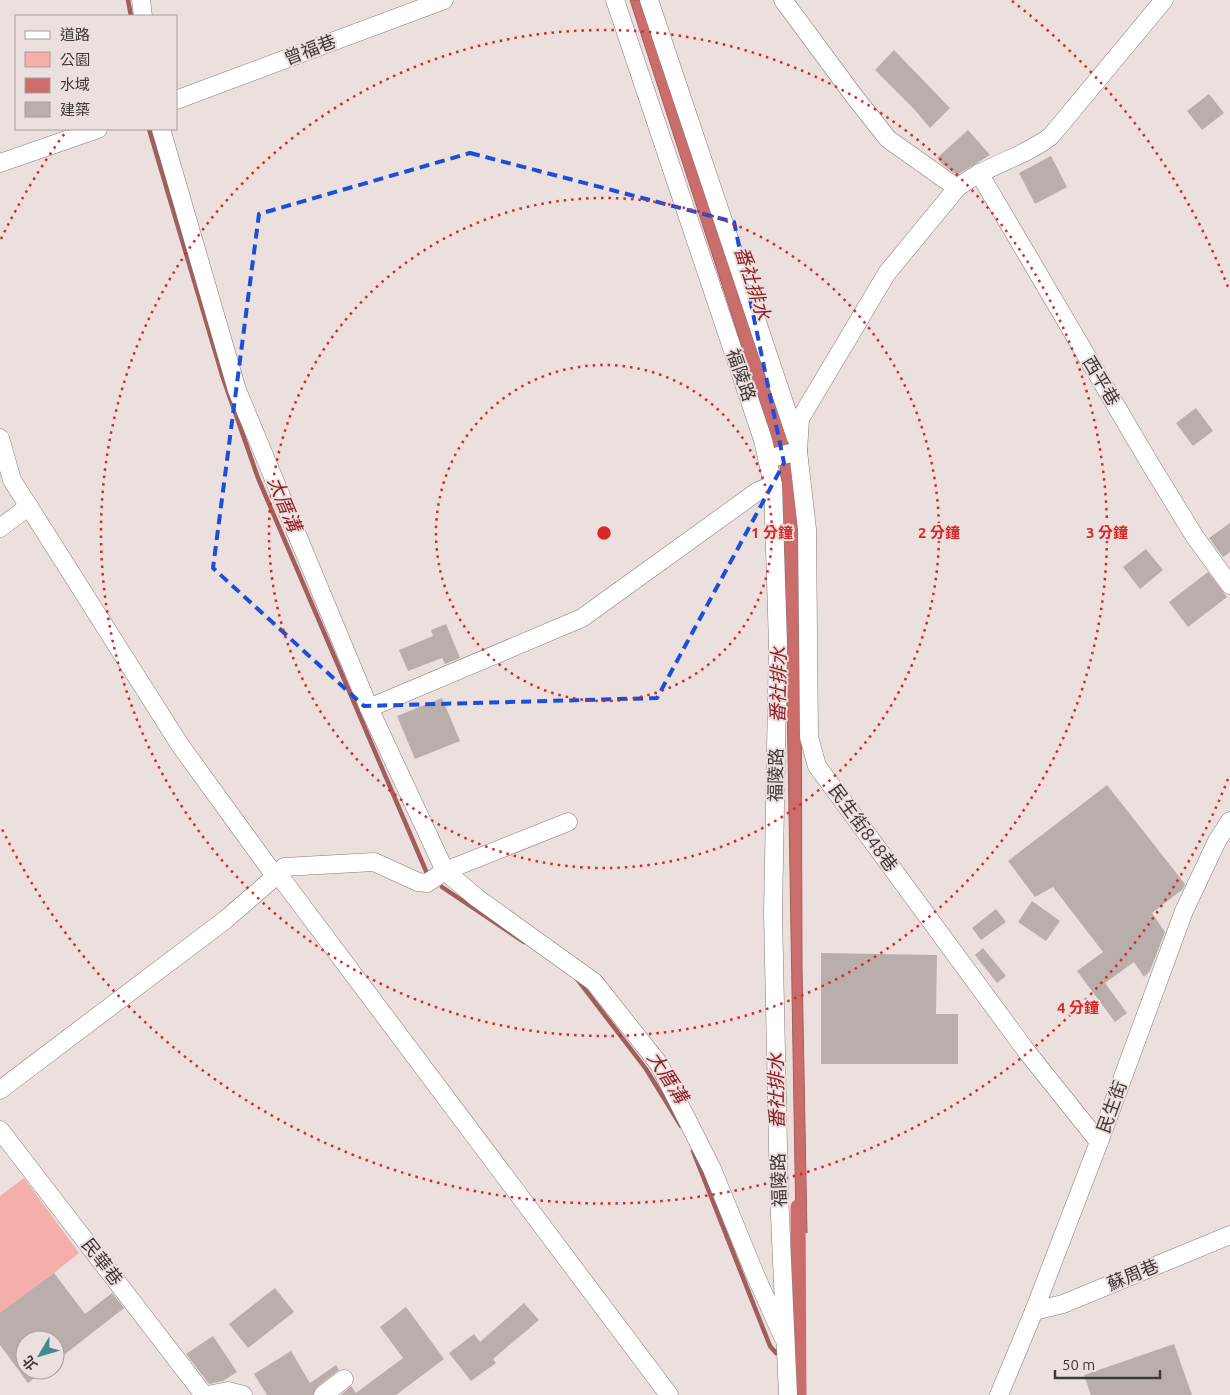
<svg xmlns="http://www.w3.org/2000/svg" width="1230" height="1395" font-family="Ubuntu,'Noto Sans TC',sans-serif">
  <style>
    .green { fill: #f6aeaa }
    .water { fill: #cb6e6b; stroke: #a15e5c }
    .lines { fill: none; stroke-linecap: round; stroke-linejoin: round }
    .stream { stroke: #a15e5c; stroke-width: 4.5 }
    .canal { stroke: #cb6e6b; stroke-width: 15 }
    .building { fill: #baaead }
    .minor-casing { stroke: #857a79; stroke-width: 19 }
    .minor { stroke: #fff; stroke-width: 18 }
    .marked { fill: none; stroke: #1d4ed8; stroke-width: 4; stroke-dasharray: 10 6; stroke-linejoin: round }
    .ring { fill: none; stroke: #d62828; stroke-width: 2.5; stroke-dasharray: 2.5 5 }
    .labels { text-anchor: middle; stroke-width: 4; stroke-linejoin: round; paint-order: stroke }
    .street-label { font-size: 18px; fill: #3e3939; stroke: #ece0de }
    .water-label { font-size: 19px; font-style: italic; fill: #8f1f26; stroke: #ece0de }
    .centre { fill: #d62828; stroke: #ece0de; stroke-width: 2.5 }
    .ring-label { font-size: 15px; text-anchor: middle; font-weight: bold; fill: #d62828; stroke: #ece0de; stroke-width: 4; stroke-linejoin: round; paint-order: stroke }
  </style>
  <rect width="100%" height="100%" fill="#ece0de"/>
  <path class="green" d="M24,1178L79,1253L0,1316V1196Z"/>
  <g class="water">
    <path d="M630,0H645L791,445L775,449Z"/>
    <path d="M793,462L801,583L802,966L807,1233L796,1225L785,578L780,465Z"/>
  </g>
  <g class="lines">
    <g class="stream">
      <path d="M128,0L131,16"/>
      <path d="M149,129L223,378L258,478L429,878"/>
      <path d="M442,887L524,942"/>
      <path d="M577,979L646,1069L681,1126"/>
      <path d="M693,1151L770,1346L776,1353"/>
      <path d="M799,1379V1380"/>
    </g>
    <path class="canal" d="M798,1207L799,1395"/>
  </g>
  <g class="building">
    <path d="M894,50L950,108L930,128L915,110L875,70Z"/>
    <path d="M1209,94L1224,113L1202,130L1187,111Z"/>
    <path d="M968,130L990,155L957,175L943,165L937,158Z"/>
    <path d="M1051,156L1067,187L1035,204L1019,173Z"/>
    <path d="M1196,408L1213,431L1193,446L1176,423Z"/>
    <path d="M1230,523V552L1223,557L1209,538Z"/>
    <path d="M1146,549L1163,570L1140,589L1123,567Z"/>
    <path d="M1208,572L1227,597L1188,627L1169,602Z"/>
    <path d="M446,624L460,658L445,664L442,658L408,671L399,650L433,636L431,630Z"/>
    <path d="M442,698L460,741L415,759L397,716Z"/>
    <path d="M1107,785L1185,884L1183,889L1152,913L1165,932L1150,971L1144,977L1134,962L1105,983L1127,1013L1115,1022L1077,971L1103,952L1053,887L1035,897L1008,861Z"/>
    <path d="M1032,901L1060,921L1046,941L1018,922Z"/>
    <path d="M996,909L1006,922L981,940L972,928Z"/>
    <path d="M983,948L1006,976L997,983L975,955Z"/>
    <path d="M821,953L937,955L936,1014H958V1064H821Z"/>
    <path d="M54,1273L85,1314L112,1293L124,1308L55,1362V1340H25V1370H45L28,1383L0,1345V1313Z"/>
    <path d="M275,1288L294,1312L248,1348L229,1324Z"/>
    <path d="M524,1303L539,1320L493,1359L496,1363L471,1381L449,1353L474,1334L480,1342Z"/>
    <path d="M406,1307L444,1359L396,1395H341L351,1386L356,1393L403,1358L380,1327Z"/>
    <path d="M213,1336L237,1372L223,1381L209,1384L186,1354Z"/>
    <path d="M1174,1344L1192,1395H1091L1084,1375Z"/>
    <path d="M291,1351L310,1383L336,1365L339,1370L317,1387L313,1395H267L254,1374Z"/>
  </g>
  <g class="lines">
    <g class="minor-casing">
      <g id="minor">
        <path d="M141,0L143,16"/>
        <path d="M615,0L763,440L773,485L778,644L773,913L779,1193L788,1395"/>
        <path d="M649,0L796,438"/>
        <path d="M783,0L854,96L888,139L957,188"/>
        <path d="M176,100L444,0"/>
        <path d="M161,129L237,390L369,708L445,871L477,898L594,982L659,1064L712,1169L754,1272L783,1337"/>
        <path d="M0,163L98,129"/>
        <path d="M979,173L1149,462L1195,537L1230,585"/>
        <path d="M0,438L12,480L180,745L270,869L278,874L669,1395"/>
        <path d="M768,459L798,451"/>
        <path d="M0,528L29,506"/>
        <path d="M369,708L582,618L758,491L773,485"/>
        <path d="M0,1090L225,920L278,874L284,867L374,862L418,882L427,883L445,871L568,822"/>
        <path d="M0,1130L204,1395"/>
        <path d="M1099,1142L1027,1052L817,766L809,737L807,529L798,451L800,419L887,273L957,188C986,165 1023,158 1051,136L1164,0"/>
        <path d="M1034,1311L1063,1304L1230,1235"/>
        <path d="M208,1395L228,1391L243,1395"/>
        <path d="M323,1395L344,1379"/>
        <path d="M999,1395L1034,1311L1099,1142L1184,911L1217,841L1230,821"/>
      </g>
    </g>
    <use href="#minor" class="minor"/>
  </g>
  <path class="marked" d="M470,153L734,222L784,463L657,698L364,706L213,568L259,214Z"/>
  <g class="ring">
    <circle cx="604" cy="533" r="168"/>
    <circle cx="604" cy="533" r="335"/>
    <circle cx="604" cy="533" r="503"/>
    <path d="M1228 779A671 671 0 0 1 1 827M1 239A671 671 0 0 1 68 129M1012 1A671 671 0 0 1 1228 287"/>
  </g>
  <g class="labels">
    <g class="street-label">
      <text transform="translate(310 50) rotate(-21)" y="6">曾福巷</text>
      <text transform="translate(741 375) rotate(71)" y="6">福陵路</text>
      <text transform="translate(1101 381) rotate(59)" y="6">西平巷</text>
      <text transform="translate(776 775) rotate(-89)" y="6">福陵路</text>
      <text transform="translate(863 828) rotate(54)" y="6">民生街848巷</text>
      <text transform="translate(1112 1107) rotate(-70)" y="6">民生街</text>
      <text transform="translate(779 1180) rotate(-92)" y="6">福陵路</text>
      <text transform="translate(102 1262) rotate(52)" y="6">民華巷</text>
      <text transform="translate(1133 1275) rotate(-22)" y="6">蘇周巷</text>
    </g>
    <g class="water-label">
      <text transform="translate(753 283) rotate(72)" y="7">番社排水</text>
      <text transform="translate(285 504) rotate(67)" y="7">大厝溝</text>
      <text transform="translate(778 685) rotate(-89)" y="7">番社排水</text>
      <text transform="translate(668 1077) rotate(57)" y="7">大厝溝</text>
      <text transform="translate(776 1091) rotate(-91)" y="7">番社排水</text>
    </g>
  </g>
  <circle cx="604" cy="533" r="8" class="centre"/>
  <g class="ring-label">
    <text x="772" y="538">1 分鐘</text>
    <text x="939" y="538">2 分鐘</text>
    <text x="1107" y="538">3 分鐘</text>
    <text x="1078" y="1013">4 分鐘</text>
  </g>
  <rect x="15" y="15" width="162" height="115" fill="#ece0de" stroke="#a69d9c"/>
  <rect x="25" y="31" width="25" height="8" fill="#ffffff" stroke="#a69d9c"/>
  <text x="60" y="40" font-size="15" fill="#3e3939">道路</text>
  <rect x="25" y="52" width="25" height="15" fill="#f6aeaa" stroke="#a69d9c"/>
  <text x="60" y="65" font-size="15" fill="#3e3939">公園</text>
  <rect x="25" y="78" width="25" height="15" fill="#cb6e6b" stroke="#a69d9c"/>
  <text x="60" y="90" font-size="15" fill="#3e3939">水域</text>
  <rect x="25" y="102" width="25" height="15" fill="#baaead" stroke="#a69d9c"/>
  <text x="60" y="115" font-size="15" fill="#3e3939">建築</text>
  <g transform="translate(40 1355) rotate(232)"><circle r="24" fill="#ece0de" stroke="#a69d9c"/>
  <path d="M0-4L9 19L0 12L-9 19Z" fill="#428990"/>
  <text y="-8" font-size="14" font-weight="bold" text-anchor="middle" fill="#3e3939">北</text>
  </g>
  <path d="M1055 1370v8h105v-8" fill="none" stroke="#3e3939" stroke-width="2.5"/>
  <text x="1062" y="1370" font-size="15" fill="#3e3939" stroke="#ece0de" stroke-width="4" paint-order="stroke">50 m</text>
</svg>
